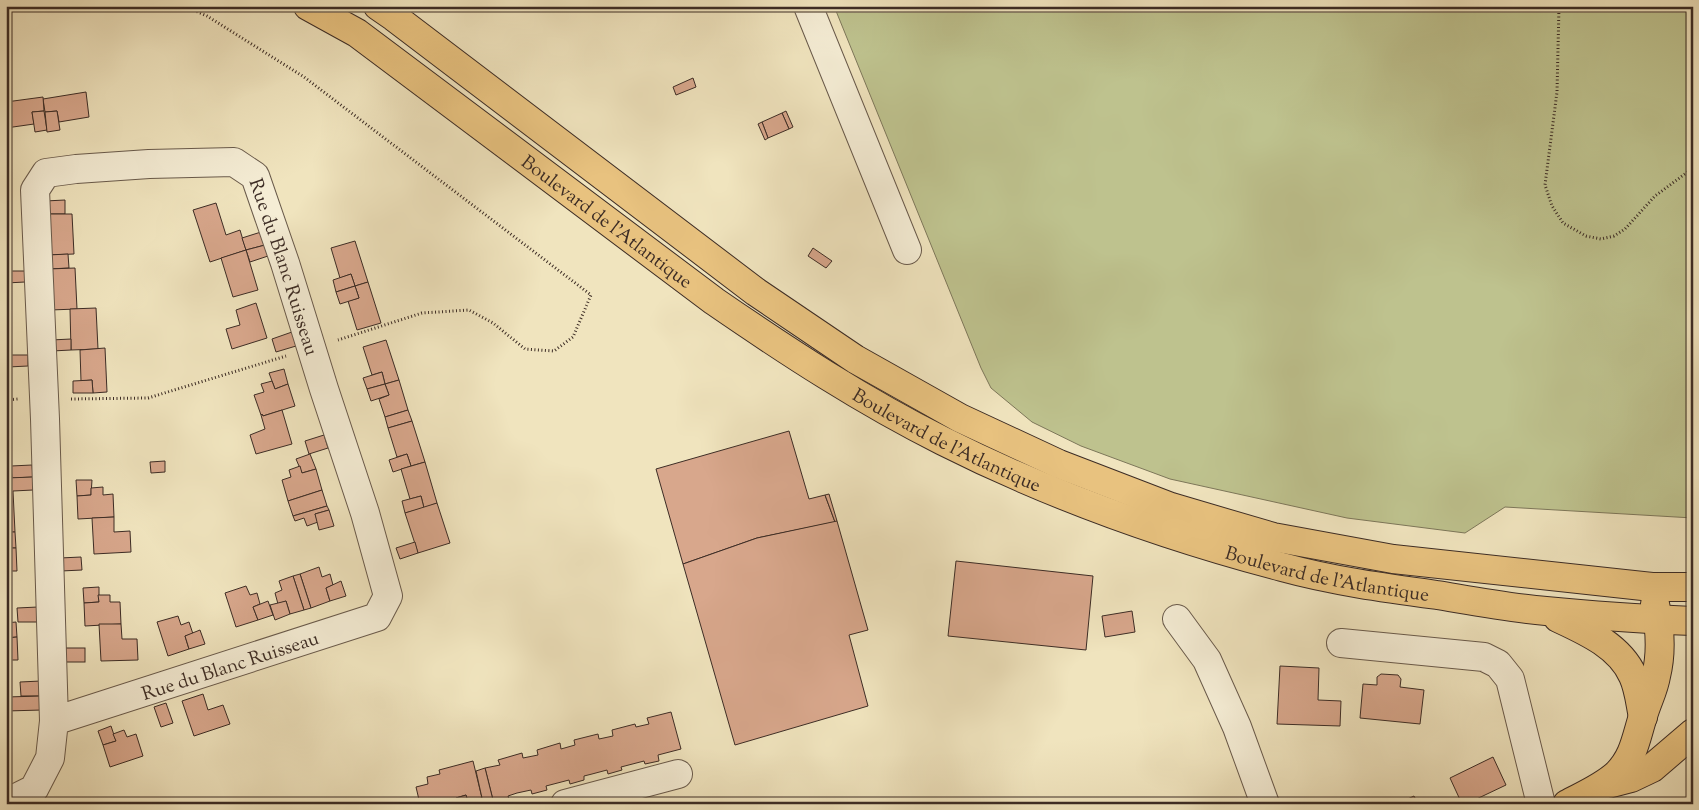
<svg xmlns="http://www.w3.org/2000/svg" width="1699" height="810" font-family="'Sorts Mill Goudy',serif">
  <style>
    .green { fill: #bec28e; stroke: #7d775a }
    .building { fill: #d8a78c; stroke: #3c2c25 }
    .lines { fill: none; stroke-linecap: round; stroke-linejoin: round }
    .minor-casing { stroke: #695a4b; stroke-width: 30 }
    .major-casing { stroke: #3c2c25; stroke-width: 30 }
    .path { stroke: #3c2c25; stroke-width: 3; stroke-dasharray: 1 2.5; stroke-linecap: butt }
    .minor { stroke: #f5edd5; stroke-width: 28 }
    .major { stroke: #e8c27f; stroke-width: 28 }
    .labels { text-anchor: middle; stroke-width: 4.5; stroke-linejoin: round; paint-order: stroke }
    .street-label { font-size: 19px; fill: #3c2c25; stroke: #f5edd5 }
  </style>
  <rect width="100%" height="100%" fill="#f0e4be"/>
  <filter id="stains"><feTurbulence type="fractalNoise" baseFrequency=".004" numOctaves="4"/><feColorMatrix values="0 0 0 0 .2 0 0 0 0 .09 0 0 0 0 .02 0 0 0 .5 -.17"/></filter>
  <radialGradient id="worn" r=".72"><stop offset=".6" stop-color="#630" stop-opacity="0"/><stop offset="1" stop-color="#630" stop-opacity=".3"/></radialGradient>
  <path class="green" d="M834,6H1693V518L1505,507L1465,533L1347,518L1170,479L1081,446L1032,422L991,388L981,368Z"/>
  <g class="building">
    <path d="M693,78L696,87L676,95L673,87Z"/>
    <path d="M86,92L89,117L59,122L57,111L45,112L43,99Z"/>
    <path d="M43,97L44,111L32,112L34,124L6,128V102Z"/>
    <path d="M44,111L47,130L35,132L32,112Z"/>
    <path d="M57,111L60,130L47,132L45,112Z"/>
    <path d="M786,111L793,127L789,129L782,113Z"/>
    <path d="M782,113L789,129L768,138L762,122Z"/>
    <path d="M762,122L768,138L765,140L758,124Z"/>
    <path d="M65,200V214H46L45,201Z"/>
    <path d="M216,203L226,235L240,230L246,250L210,262L193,210Z"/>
    <path d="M46,214H72L74,254L48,255Z"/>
    <path d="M261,232L265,245L246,250L242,238Z"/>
    <path d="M355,241L368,282L355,286L351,274L340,278L331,248Z"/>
    <path d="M265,245L268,256L250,262L246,250Z"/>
    <path d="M813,248L832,261L826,268L808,256Z"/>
    <path d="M246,250L258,290L233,297L221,258Z"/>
    <path d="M68,254L69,268L48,269V255Z"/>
    <path d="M75,268L77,309L50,310L48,269Z"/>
    <path d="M6,271H25V282L6,283Z"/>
    <path d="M351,274L355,286L336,292L333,280Z"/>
    <path d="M368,282L381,323L357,330L348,301L359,298L355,286Z"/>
    <path d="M355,286L359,298L340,304L336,292Z"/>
    <path d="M256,303L267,338L232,349L226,329L240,325L236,310Z"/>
    <path d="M96,308L98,349L71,350L70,309Z"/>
    <path d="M292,332L296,346L276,352L272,339Z"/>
    <path d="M71,339V350L52,351L51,340Z"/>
    <path d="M386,340L399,380L385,384L382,372L372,375L363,347Z"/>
    <path d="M105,348L107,392L93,393L92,380L81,381L80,350Z"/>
    <path d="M8,355H28V366L8,367Z"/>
    <path d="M8,355L10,396H6V356Z"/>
    <path d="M284,369L288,384L275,389L269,373Z"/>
    <path d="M382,372L385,384L367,389L363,378Z"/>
    <path d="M92,380L93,393H73V381Z"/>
    <path d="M399,380L408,410L385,417L379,399L389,395L385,384Z"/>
    <path d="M272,381L275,389L288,384L295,406L263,416L262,414L261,415L254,395L264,392L261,384Z"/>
    <path d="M385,384L389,395L371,401L367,389Z"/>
    <path d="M282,410L292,444L256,454L250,435L265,429L261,415L262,414L263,416Z"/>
    <path d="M408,410L412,421L388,428L385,417Z"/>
    <path d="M412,421L425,462L411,466L407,454L397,457L388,428Z"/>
    <path d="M789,431L809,499L825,495L835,522L757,538L683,564L656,469Z"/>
    <path d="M324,435L328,448L309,454L305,441Z"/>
    <path d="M310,454L316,469L302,473L296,459Z"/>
    <path d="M407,454L411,466L393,472L389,460Z"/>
    <path d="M165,461V472L151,473L150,462Z"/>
    <path d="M425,462L437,503L424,508L421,496L410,499L401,469Z"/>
    <path d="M32,465L33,477L12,478L11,466Z"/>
    <path d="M300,466L302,473L316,469L322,490L288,501L282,480L291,477L289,470Z"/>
    <path d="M33,477V490L13,491L15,532H6V478Z"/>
    <path d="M76,480H92L91,495L77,496Z"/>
    <path d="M103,487V495L113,494L114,517L78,519L77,496L91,495V488Z"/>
    <path d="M322,490L327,506L293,516L288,501Z"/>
    <path d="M829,494L837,521L835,522L825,495Z"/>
    <path d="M421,496L424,508L405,513L402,501Z"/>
    <path d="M437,503L450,543L418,553L405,513Z"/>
    <path d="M327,506L329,510L315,514L318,522L307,526L304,518L295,521L293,516Z"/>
    <path d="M329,510L334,526L319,530L315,514Z"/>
    <path d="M114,517V532L130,531L131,552L94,554L92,518Z"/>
    <path d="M837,521L868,630L849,635L868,706L735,745L683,564L757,538Z"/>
    <path d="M6,532H15L16,548H6Z"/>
    <path d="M415,542L418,553L400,559L396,548Z"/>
    <path d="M6,548H16L17,571H6Z"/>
    <path d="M81,557L82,570L61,571L60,558Z"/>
    <path d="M956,561L1093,576L1086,650L948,636Z"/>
    <path d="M319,567L322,577L330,574L333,585L326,588L330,601L311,608L300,574Z"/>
    <path d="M300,574L311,608L304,610L293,576Z"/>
    <path d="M293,576L304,610L290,614L286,601L278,604L275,593L282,590L279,581Z"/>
    <path d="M341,581L346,596L330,601L326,588Z"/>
    <path d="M246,586L250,595L257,593L260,604L253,607L258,620L236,627L225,593Z"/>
    <path d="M99,587V602L84,603L83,588Z"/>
    <path d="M98,595H110V602H120L121,624L85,626L84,603L99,602Z"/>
    <path d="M268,601L273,615L258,620L253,607Z"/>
    <path d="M286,601L290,614L275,620L270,605Z"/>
    <path d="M38,607L39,622H18L17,608Z"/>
    <path d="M1132,611L1135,632L1105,637L1102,616Z"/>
    <path d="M178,616L181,625L189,622L193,634L185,636L189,649L168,656L157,622Z"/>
    <path d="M16,622L17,637L6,638V623Z"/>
    <path d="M99,624H121L122,639H137L138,660L101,661Z"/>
    <path d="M200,630L205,644L189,649L185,636Z"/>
    <path d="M17,637L18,660H6V638Z"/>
    <rect x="64" y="648" width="21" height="14"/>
    <path d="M1280,666L1319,668L1318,700L1341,701L1340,726L1277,724Z"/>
    <path d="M1381,674L1398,675L1401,679L1400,687L1424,690L1420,724L1360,718L1363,684L1377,685V677Z"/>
    <path d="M41,681L42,696H21L20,682Z"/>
    <path d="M203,694L208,710L223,705L230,724L194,736L182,701Z"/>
    <path d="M42,696V710L6,711V697Z"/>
    <path d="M166,703L173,723L161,727L154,707Z"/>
    <path d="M671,712L681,749L658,755L659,761L645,764L644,761L621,767L622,770L608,774L607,770L592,774L584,776V780L570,784L569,780L546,786L547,790L532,794L531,790L517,793L508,796L509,799L494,804L485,768L500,765L498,760L522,753L523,758L538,755L537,750L560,743L561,749L575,745L574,740L598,734L599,739L613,736L612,730L635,724L636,727L649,724L647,718Z"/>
    <path d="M111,726L116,741L103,745L98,731Z"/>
    <path d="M124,730L127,737L136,734L143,756L110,767L103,745L116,741L113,734Z"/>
    <path d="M1493,757L1506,785L1466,804H1462L1450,778Z"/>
    <path d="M473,761L482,798L468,802L466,795L456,798L457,804H440L439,799L433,800V804H420L416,787L428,784L427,777L440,774L439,770Z"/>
    <path d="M485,768L494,804H468V802L482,798L476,771Z"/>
    <path d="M466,795L468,802L457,804L456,798Z"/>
    <path d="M1414,796L1418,804H1397Z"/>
  </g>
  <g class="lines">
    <g class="minor-casing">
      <g id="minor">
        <path d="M808,6L907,250"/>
        <path d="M1177,619L1207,660L1237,727L1265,804"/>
        <path d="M1341,643L1484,657L1498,664L1510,679L1541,804"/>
        <path id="s1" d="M6,803L34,789L50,758L54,721L45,419L35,190L46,173L76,169L149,164L234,162L255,176L285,263L324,389L365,513L388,596L377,617L54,721"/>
        <path d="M565,804L678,774"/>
      </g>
    </g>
    <g class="major-casing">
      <g id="major">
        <path id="s2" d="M308,6L357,33L714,301C788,352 863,401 943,441C1048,494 1168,537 1282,567C1333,581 1385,588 1437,595C1473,601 1510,608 1546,611C1595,616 1644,619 1693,621"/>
        <path d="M378,6L394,17L756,292L855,359L960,418L1059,464L1171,507L1273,537L1393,559L1652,587H1693"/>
        <path d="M1558,618C1586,631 1620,646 1633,676C1639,689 1640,703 1643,717"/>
        <path d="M1608,784L1631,778L1652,768L1693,733"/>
        <path d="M1567,804C1584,795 1603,787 1617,774C1634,757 1636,738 1643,716C1647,702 1654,689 1656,676C1662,652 1660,627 1655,604"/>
      </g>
    </g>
    <g class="path">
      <path d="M184,6L207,16L304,77L591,295L573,337L554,351L525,349L493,323L469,310L422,313L338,340"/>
      <path d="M1559,6L1557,92L1545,185L1552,206L1563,223L1586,236L1601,239L1614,236L1625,229L1655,196L1693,168"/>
      <path d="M71,399L148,398L286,356"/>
      <path d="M6,400L18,399"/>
    </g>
    <use href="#minor" class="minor"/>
    <use href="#major" class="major"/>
  </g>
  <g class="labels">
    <g class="street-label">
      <text dy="7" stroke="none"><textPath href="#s2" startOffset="369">Boulevard de l'Atlantique</textPath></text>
      <text dy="7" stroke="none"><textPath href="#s1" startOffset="964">Rue du Blanc Ruisseau</textPath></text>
      <text dy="7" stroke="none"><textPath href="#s2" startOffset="774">Boulevard de l'Atlantique</textPath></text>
      <text dy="7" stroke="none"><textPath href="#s2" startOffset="1179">Boulevard de l'Atlantique</textPath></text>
      <text transform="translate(230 665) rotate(-18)" y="7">Rue du Blanc Ruisseau</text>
    </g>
  </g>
  <rect width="1699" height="810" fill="none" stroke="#f0e4be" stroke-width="25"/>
  <rect x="8" y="8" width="1684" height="795" fill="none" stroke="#3c2c25" stroke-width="2.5"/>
  <rect x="12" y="12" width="1674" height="785" fill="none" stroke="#3c2c25"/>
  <rect width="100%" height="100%" filter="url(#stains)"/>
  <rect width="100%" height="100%" fill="url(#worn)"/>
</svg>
